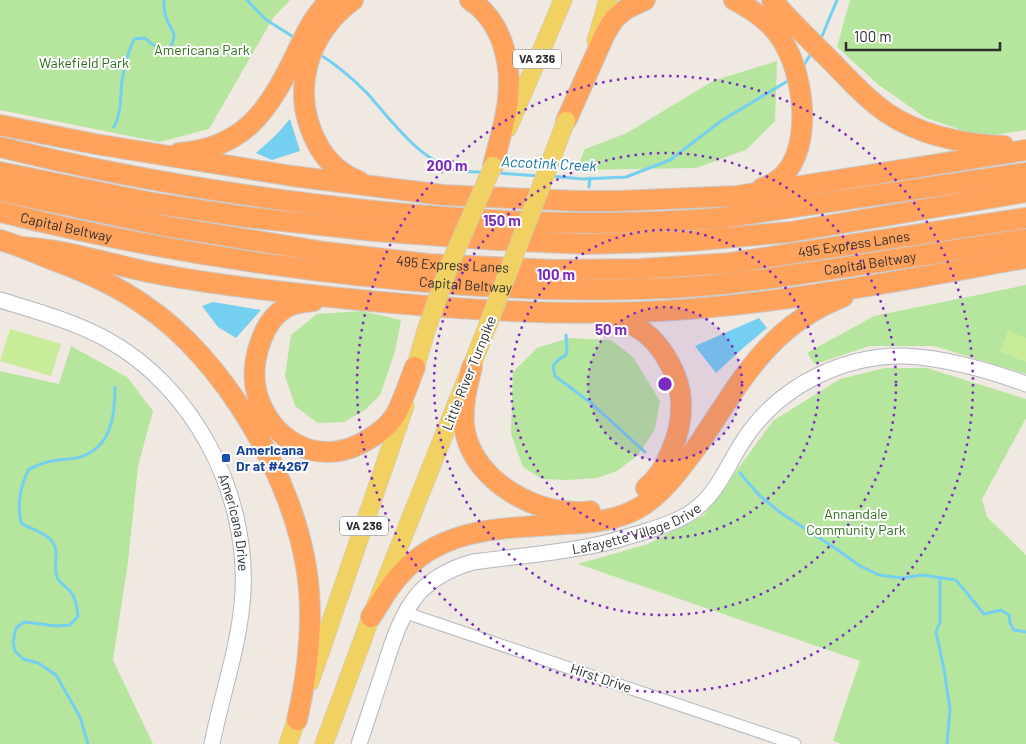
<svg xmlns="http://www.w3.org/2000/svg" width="1026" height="744" font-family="Barlow,sans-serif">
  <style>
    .green { fill: #b6e59e }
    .pitch { fill: #c9ec9a }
    .water { fill: #75cff0 }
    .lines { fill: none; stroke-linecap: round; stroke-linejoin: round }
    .stream { stroke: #75cff0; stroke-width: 3 }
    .street-casing { stroke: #b4b7c1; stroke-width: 13 }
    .secondary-casing { stroke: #b4b7c1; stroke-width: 17 }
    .primary-casing { stroke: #c9c9c9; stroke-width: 19 }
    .highway-casing { stroke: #c9c9c9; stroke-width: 22 }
    .street { stroke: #fff; stroke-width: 11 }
    .secondary { stroke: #fff; stroke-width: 15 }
    .primary { stroke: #f2d163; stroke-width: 18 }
    .highway { stroke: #ffa35c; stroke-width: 20 }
    .primary-bridge-casing { stroke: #c9c9c9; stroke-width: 19; stroke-linecap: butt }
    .primary-bridge { stroke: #f2d163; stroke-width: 18 }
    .ring { fill: none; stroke: #7b2cbf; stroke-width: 2.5; stroke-dasharray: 2.5 5 }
    .transit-dot { fill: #1a4fb4; stroke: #fff; stroke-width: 2 }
    .labels { text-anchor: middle; stroke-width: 4; stroke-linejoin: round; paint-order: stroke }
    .shield { fill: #fff; stroke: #6d6d6d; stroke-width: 1 }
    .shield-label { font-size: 12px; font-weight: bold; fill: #2e2e2e }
    .park-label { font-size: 14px; fill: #2c6e1b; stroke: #fff }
    .street-label { font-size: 14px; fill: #2e2e2e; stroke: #fff }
    .transit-label { font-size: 14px; font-weight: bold; fill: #164399; stroke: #fff; text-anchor: start }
    .water-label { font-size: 15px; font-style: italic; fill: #0d6fa3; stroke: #fff }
    .centre { fill: #7b2cbf; stroke: #fff; stroke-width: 2.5 }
    .ring-label { font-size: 15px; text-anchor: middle; font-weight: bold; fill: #7b2cbf; stroke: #fff; stroke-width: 4; stroke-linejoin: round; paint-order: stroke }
  </style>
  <rect width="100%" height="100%" fill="#efe9e1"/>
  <g class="green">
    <path d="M0,0H290L273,18L209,129L159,142L0,110Z"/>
    <path d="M850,0H1026V130L982,137L926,118L879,85L837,47Z"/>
    <path d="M777,61L775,121L746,150L696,168L576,170L585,149L627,133L713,81Z"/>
    <path d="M1026,285V374L934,346H870L815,364L807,353L874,316Z"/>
    <path d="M362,311L401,320L395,351L380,395L365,410L344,422L318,423L295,406L285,376L291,335L317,314Z"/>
    <path d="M569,338L611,340L633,357L660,401L655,429L638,455L617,471L597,478L568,480L542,479L523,467L511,434L513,372L537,348Z"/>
    <path d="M71,346L127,377L153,411L138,466L128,562L113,660L153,744H0V371L59,384Z"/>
    <path d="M885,368H927L1026,399V418L982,499L987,517L1026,555V744H841L833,741L860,661L578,564L648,544L704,515L773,421L840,379Z"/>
  </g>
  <g class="pitch">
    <path d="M10,329L61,344L51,376L0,361Z"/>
    <path d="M1008,331L1026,338V362L1000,352Z"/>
  </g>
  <g class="water">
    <path d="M290,119L300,151L272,160L256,153L276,135Z"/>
    <path d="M213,302L261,310L236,338L218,327L202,306Z"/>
    <path d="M759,318L767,328L743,348L716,373L695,346Z"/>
  </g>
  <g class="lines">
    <g class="stream">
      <path d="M247,0L265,19L295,38"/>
      <path d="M820,41L837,0"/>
      <path d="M319,54C337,65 352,78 367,93C392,121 422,164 461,171C468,172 476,172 484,172"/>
      <path d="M802,68L812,52"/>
      <path d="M114,127C122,112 120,97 122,81C124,66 128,53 134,39L145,38C153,46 159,49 170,48C179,31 170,31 166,17C164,12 164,5 164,0"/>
      <path d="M498,173L539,176"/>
      <path d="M550,176L583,179L626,177L670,160L721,121L791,79"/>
      <path d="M589,187L590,178"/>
      <path d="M566,335L567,348L566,355L558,360L553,366L555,376L591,403L645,452"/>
      <path d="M740,473L759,495L781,513L838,550L860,566L879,575L902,578L922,575L956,580L984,614L1001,610L1009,615L1010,623L1014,630L1026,632"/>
      <path d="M940,577V622L936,632L944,669L950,709L947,744"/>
      <path d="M88,744L80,717L56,675L38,663L23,659L15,651L13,642L16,628L24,622L57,626L70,625L78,616C77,607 76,598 70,591C66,586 59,583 57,577C52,564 61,552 51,540C44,532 30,529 21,523C17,503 20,487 29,469C37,466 44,462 52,461C62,459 74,460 83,456C112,445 115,414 115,387"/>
    </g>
    <g class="street-casing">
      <path id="street" d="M406,613L795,744"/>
    </g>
    <g class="secondary-casing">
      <g id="secondary">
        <path id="s1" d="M0,300C36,311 73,321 106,339C194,387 248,493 243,592C240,645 222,693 212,744"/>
        <path id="s2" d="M359,744C367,721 374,698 382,675C391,647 399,617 418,594C433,577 452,568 473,562C517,556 562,553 605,543C617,540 629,536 641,533C659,527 677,522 693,511C721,491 730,457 750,431C785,384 845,355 904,356C941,357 992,371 1026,384"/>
      </g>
    </g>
    <g class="primary-casing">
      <g id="primary">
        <path d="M596,41L608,0"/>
        <path d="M508,128L563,0"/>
        <path d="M412,379L426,331"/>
        <path d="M310,682L405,406"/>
        <path d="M288,744L301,707"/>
        <path d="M324,744L371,617L484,335"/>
      </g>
    </g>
    <g class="highway-casing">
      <g id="highway">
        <path d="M353,0C306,35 289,94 319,147C328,162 342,175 359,181"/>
        <path d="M470,0C502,21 512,62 508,99C506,121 498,144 493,166"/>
        <path d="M734,0C755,11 774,24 785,45C807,84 816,172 762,188"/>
        <path d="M772,0C789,20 809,39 828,58C847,77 865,98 887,113C921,136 964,144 1004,146"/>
        <path d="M566,121L605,34L614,19L626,9L645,0"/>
        <path d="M0,125L95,144L292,176L443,195L577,201H618L737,196L1026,150"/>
        <path d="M0,147C103,173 208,191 313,204C449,221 584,229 721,218L1026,173"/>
        <path d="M179,153C242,149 269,111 294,58C304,38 313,15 331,0"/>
        <path d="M0,172L153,203L246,217L374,231L497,240L586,244L690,241L790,232L1026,192"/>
        <path id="s3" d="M0,191L165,226L325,252L428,264L556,270L640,269L730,263L1026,218"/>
        <path id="s4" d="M0,212C120,242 241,263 364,276C466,287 568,293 670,288C729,285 788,276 846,267C906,258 966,248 1026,239"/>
        <path d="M0,240C18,245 35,253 53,260C85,272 116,285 144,305C224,358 294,479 307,573C314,622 308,672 297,720"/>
        <path d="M24,247C66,250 107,263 148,272C193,281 239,287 284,292C400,305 522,316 639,312C769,307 898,281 1026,258"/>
        <path d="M313,301C305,302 294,303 287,307C274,314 267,325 262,338C255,355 252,376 257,394C271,440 315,466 360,444C375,436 389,427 397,412C404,398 409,382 415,367"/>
        <path d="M608,318C621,320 634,324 644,332C663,346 680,377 681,401C682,420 678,437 670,454C665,466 657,479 646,488"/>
        <path d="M472,367C467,385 461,412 465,431C474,482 541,519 590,511"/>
        <path d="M371,617C380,603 388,588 399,576C443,525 505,529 566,524C592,523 620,520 642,506C664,492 681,468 696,448C739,385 767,326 843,297"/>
      </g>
    </g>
    <use href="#street" class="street"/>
    <use href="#secondary" class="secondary"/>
    <use href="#primary" class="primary"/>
    <use href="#highway" class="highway"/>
    <g class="primary-bridge-casing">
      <g id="primary-bridge">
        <path d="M426,331L449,266L493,166"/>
        <path d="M484,335L566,121"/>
      </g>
    </g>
    <use href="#primary-bridge" class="primary-bridge"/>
  </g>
  <circle cx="665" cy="384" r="77" fill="#7b2cbf" fill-opacity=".12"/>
  <g class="ring">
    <circle cx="665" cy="384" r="77"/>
    <circle cx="665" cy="384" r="154"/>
    <circle cx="665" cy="384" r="231"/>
    <circle cx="665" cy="384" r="308"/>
  </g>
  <rect class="transit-dot" x="221" y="453" width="10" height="10" rx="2.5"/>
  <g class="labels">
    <g class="shield">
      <rect x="513" y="49.5" width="48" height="19" rx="4"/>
      <rect x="340" y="516.5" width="48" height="19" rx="4"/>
    </g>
    <g class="shield-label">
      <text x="537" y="63">VA 236</text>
      <text x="364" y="530">VA 236</text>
    </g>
    <g class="park-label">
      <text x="202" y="55">Americana Park</text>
      <text x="84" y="68">Wakefield Park</text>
      <text x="856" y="519">Annandale<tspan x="856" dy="16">Community Park</tspan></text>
    </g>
    <g class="street-label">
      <text dy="5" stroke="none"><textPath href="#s4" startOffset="68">Capital Beltway</textPath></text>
      <text dy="5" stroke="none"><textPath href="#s3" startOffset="862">495 Express Lanes</textPath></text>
      <text dy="5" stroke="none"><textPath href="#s4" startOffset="878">Capital Beltway</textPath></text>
      <text dy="5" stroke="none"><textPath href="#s3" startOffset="459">495 Express Lanes</textPath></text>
      <text dy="5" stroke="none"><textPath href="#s4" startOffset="472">Capital Beltway</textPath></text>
      <text transform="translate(469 373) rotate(-68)" y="5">Little River Turnpike</text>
      <text dy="5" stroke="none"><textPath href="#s1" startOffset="345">Americana Drive</textPath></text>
      <text dy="5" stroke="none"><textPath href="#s2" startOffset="394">Lafayette Village Drive</textPath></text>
      <text transform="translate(601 678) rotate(19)" y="5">Hirst Drive</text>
    </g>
    <g class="transit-label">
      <text x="236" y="455">Americana<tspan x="236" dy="16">Dr at #4267</tspan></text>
    </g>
    <g class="water-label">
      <text transform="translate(549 164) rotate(3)" y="5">Accotink Creek</text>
    </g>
  </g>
  <circle cx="665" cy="384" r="8" class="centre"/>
  <g class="ring-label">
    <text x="447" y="171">200 m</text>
    <text x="502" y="226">150 m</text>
    <text x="556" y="280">100 m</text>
    <text x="611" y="335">50 m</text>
  </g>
  <path d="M846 42v8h154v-8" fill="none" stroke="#2e2e2e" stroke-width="2.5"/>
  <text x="854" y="42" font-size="15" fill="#2e2e2e" stroke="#ffffff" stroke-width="4" paint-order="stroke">100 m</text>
</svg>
